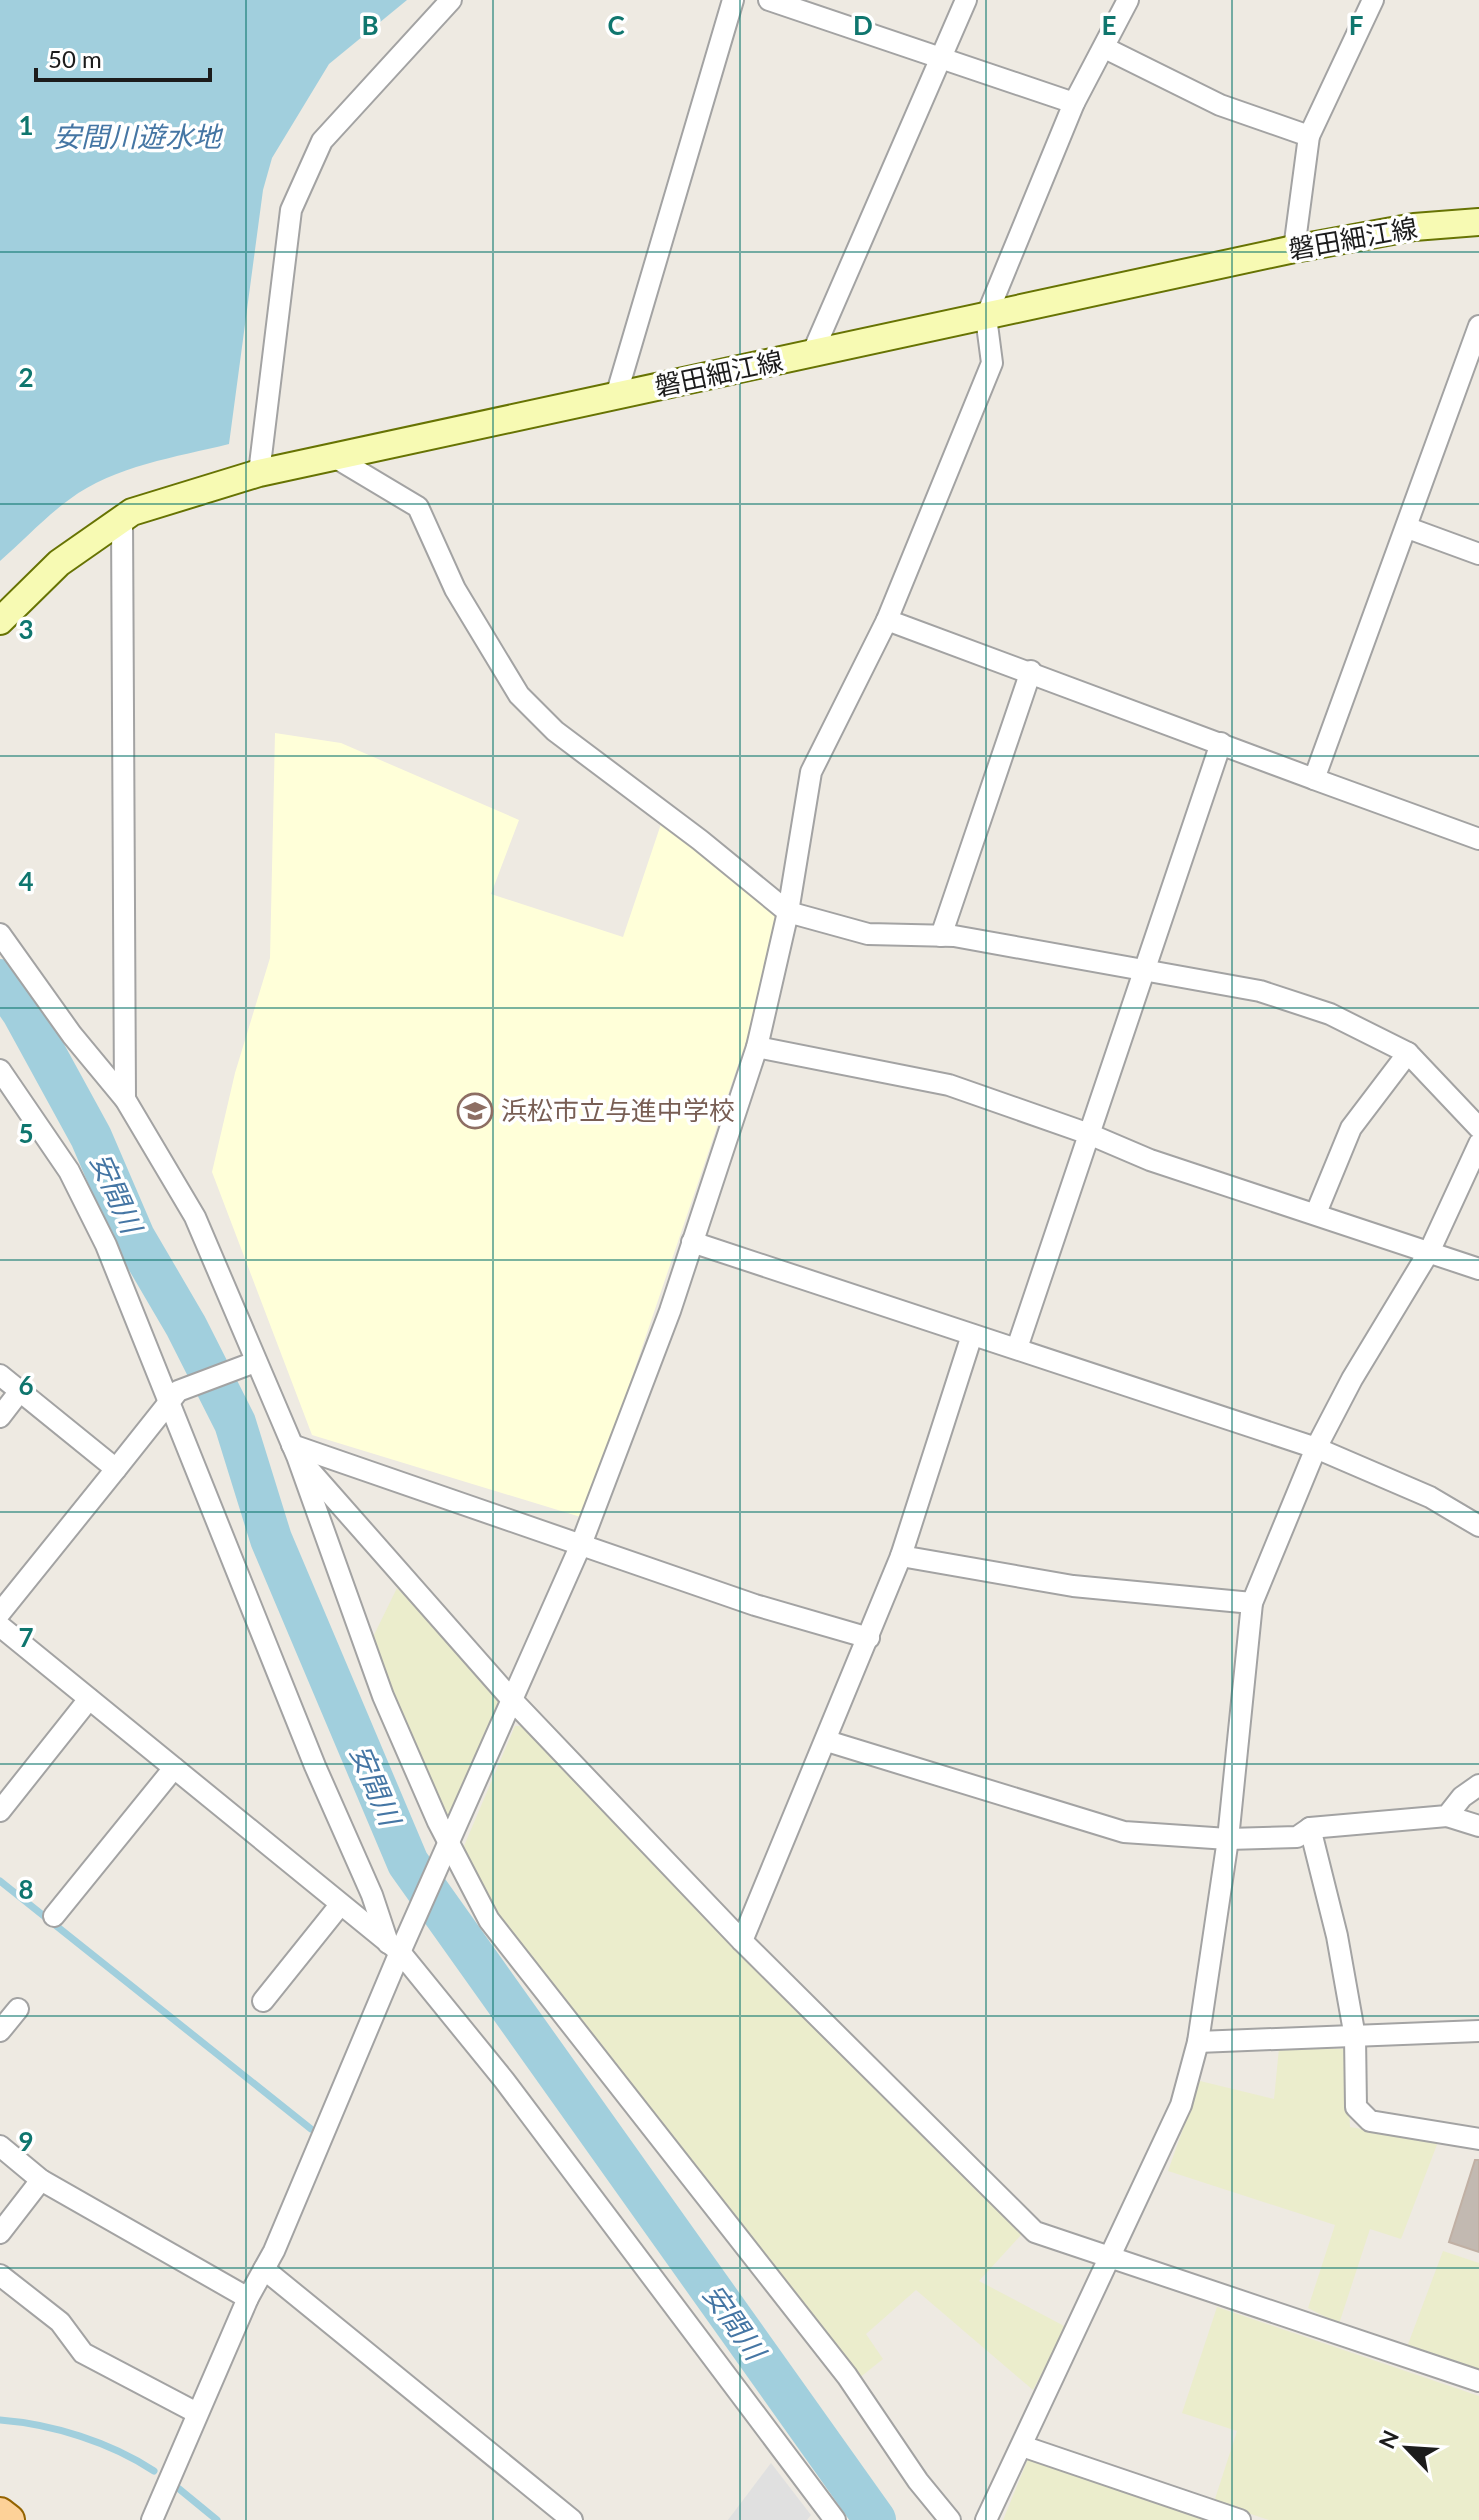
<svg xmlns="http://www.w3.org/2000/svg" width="1479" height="2520" font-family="Lato,'Noto Sans JP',sans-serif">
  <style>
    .education { fill: #ffffd9 }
    .farmland { fill: #ebedcc }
    .parking { fill: #e0e0e0 }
    .water { fill: #a1cfdd }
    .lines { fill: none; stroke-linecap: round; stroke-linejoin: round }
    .stream { stroke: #a1cfdd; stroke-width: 7 }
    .river { stroke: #a1cfdd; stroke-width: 42 }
    .building { fill: #c2b9b1; stroke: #c0b0a4; stroke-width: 2 }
    .minor-casing { stroke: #a3a3a3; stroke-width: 24 }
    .secondary-casing { stroke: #677303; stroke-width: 30 }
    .primary-casing { stroke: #946300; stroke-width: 34 }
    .minor { stroke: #fff; stroke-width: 20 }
    .secondary { stroke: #f7fab3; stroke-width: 26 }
    .primary { stroke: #fdd198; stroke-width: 30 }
    .grid { fill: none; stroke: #0f766e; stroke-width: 2; stroke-opacity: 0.55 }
    .labels { text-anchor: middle; stroke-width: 7; stroke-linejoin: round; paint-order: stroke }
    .street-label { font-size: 26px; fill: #1c1c1c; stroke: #fff }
    .education-label { font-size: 26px; fill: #785e54; stroke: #fff; text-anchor: start }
    .water-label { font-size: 28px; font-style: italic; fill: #4576a4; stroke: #fff }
    .grid-label { font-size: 26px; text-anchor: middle; font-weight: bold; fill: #0f766e; stroke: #fff; stroke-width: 7; stroke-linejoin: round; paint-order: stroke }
  </style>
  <rect width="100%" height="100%" fill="#eeeae2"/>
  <path class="education" d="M275,733L341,743L519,820L491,894L623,937L662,821L787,921L584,1518L312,1435L212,1172L235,1073L270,958Z"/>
  <g class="farmland">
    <path d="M397,1588L502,1699L446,1825L372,1639Z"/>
    <path d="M515,1726H525L1022,2234L979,2281L1066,2327L1033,2390L916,2290L866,2334L883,2359L858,2379L498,1918L461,1853Z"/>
    <path d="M1279,2048L1346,2049L1350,2127L1438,2142L1401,2239L1370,2229L1339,2324L1308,2308L1335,2225L1168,2171L1200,2081L1274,2099Z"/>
    <path d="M1443,2251L1479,2263V2371L1407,2347Z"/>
    <path d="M1217,2307L1479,2396V2520H1269L1214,2502L1237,2431L1182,2413Z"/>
    <path d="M1028,2459L1213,2520H1003Z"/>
  </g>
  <path class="parking" d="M771,2463L811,2515L807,2520H728Z"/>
  <path class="water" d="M0,0H407L329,64L272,158L263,190L229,444C177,457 114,466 70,499C45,517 23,541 0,561Z"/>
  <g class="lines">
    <g class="stream">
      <path d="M0,1881L311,2129"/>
      <path d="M0,2420C52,2424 110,2442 154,2471"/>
      <path d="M178,2488L217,2520"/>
    </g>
    <path class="river" d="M0,980L22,1011L91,1137L134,1237L186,1326L235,1423L271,1539L408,1863L875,2520"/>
  </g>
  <path class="building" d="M1475,2160H1479V2252L1449,2242Z"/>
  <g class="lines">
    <g class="minor-casing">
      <g id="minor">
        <path d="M769,0L1074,103"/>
        <path d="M1105,48L1220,105L1309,136"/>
        <path d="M1294,249L1309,136L1373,0"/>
        <path d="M1479,326L1314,779L1479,839"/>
        <path d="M812,354L966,0"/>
        <path d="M616,396L733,0"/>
        <path d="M336,458L418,507L455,589L519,695L555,731L700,840L788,912L868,934L954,936L1260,991L1330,1014L1408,1053L1479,1128"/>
        <path d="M259,473L291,210L322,141L451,0"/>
        <path d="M122,518L125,1099"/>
        <path d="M1408,528L1479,554"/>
        <path d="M887,620L1314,779"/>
        <path d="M0,934L72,1035L125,1099L195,1217L297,1456L383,1696L438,1822L489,1920L847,2376L918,2481L950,2520"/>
        <path d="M941,936L1031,671"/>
        <path d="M757,1047L949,1085L1089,1134L1150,1160L1479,1269"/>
        <path d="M0,1070L69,1171L106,1245L315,1766L372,1895L388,1943"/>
        <path d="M1316,1213L1351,1128L1408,1053"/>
        <path d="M692,1242L1316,1448L1430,1497L1479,1526"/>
        <path d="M1017,1348L1221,743"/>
        <path d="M0,1375L116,1469L0,1613"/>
        <path d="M0,1417L20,1391"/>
        <path d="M292,1445L755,1605L869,1638"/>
        <path d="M305,1465L513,1701L742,1941L1035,2232L1479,2381"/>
        <path d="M116,1469L178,1391L255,1362"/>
        <path d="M901,1556L1073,1586L1252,1603"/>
        <path d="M0,1626L400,1952L504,2080L835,2520"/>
        <path d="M827,1741L1124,1832L1228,1839L1297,1837L1310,1828L1447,1816L1462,1797L1479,1785"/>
        <path d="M0,1811L89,1699"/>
        <path d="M1447,1816L1479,1826"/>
        <path d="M1310,1828L1337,1936L1355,2037L1356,2107L1370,2121L1479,2139"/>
        <path d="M54,1916L174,1768"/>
        <path d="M742,1941L901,1556L972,1335"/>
        <path d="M263,2001L340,1905"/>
        <path d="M0,2031L18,2009"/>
        <path d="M1198,2042L1479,2031"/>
        <path d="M0,2146L41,2180L248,2298"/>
        <path d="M0,2233L41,2180"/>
        <path d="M264,2269L572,2520"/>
        <path d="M0,2275L60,2322L83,2353L197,2413"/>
        <path d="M1022,2446L1240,2520"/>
        <path d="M152,2520L248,2298L274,2251L400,1952L582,1542L670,1311L757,1047L788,912L811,772L887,620L992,363L986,317L1074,103L1128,0"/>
        <path d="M986,2520L1181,2105L1198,2042L1228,1839L1252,1603L1316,1448L1352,1379L1430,1250L1479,1144"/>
      </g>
    </g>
    <g class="secondary-casing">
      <path id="secondary" d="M0,621L59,563L132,512L259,473L1294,249L1414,227L1479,222"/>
    </g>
    <g class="primary-casing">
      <path id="primary" d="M0,2513L9,2520"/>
    </g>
    <use href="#minor" class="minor"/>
    <use href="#secondary" class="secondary"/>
    <use href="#primary" class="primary"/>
  </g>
  <path class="grid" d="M246,0V2520M493,0V2520M740,0V2520M986,0V2520M1232,0V2520M0,252H1479M0,504H1479M0,756H1479M0,1008H1479M0,1260H1479M0,1512H1479M0,1764H1479M0,2016H1479M0,2268H1479"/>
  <defs>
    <g id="school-ring" transform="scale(1.8)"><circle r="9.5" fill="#fff" stroke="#8d6e63" stroke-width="1.5"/><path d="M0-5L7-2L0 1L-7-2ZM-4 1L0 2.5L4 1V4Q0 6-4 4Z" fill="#8d6e63"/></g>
  </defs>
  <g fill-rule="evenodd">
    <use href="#school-ring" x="475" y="1111"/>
  </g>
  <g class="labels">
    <g class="street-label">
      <text transform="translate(1353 239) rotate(-10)" y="9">磐田細江線</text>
      <text transform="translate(719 374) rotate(-12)" y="9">磐田細江線</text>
    </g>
    <g class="education-label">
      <text x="501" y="1120">浜松市立与進中学校</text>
    </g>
    <g class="water-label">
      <text x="137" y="147">安間川遊水地</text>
      <text transform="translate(116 1193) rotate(66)" y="10">安間川</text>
      <text transform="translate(375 1785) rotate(67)" y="10">安間川</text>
      <text transform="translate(734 2322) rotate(55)" y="10">安間川</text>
    </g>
  </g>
  <g class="grid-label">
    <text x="370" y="35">B</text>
    <text x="616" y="35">C</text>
    <text x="863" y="35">D</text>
    <text x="1109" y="35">E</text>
    <text x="1356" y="35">F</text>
    <text x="26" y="135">1</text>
    <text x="26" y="387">2</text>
    <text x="26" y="639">3</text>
    <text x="26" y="891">4</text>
    <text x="26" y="1143">5</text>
    <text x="26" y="1395">6</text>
    <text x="26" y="1647">7</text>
    <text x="26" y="1899">8</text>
    <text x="26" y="2151">9</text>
  </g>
  <g transform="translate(1407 2448) rotate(295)" stroke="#ffffff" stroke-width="6" paint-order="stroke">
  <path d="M0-6L14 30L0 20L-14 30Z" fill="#1c1c1c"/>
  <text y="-12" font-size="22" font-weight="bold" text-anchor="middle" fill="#1c1c1c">N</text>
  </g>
  <path d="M36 68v12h174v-12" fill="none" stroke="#1c1c1c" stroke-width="4"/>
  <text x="48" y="68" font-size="24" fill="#1c1c1c" stroke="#ffffff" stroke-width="6" paint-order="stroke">50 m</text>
</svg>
